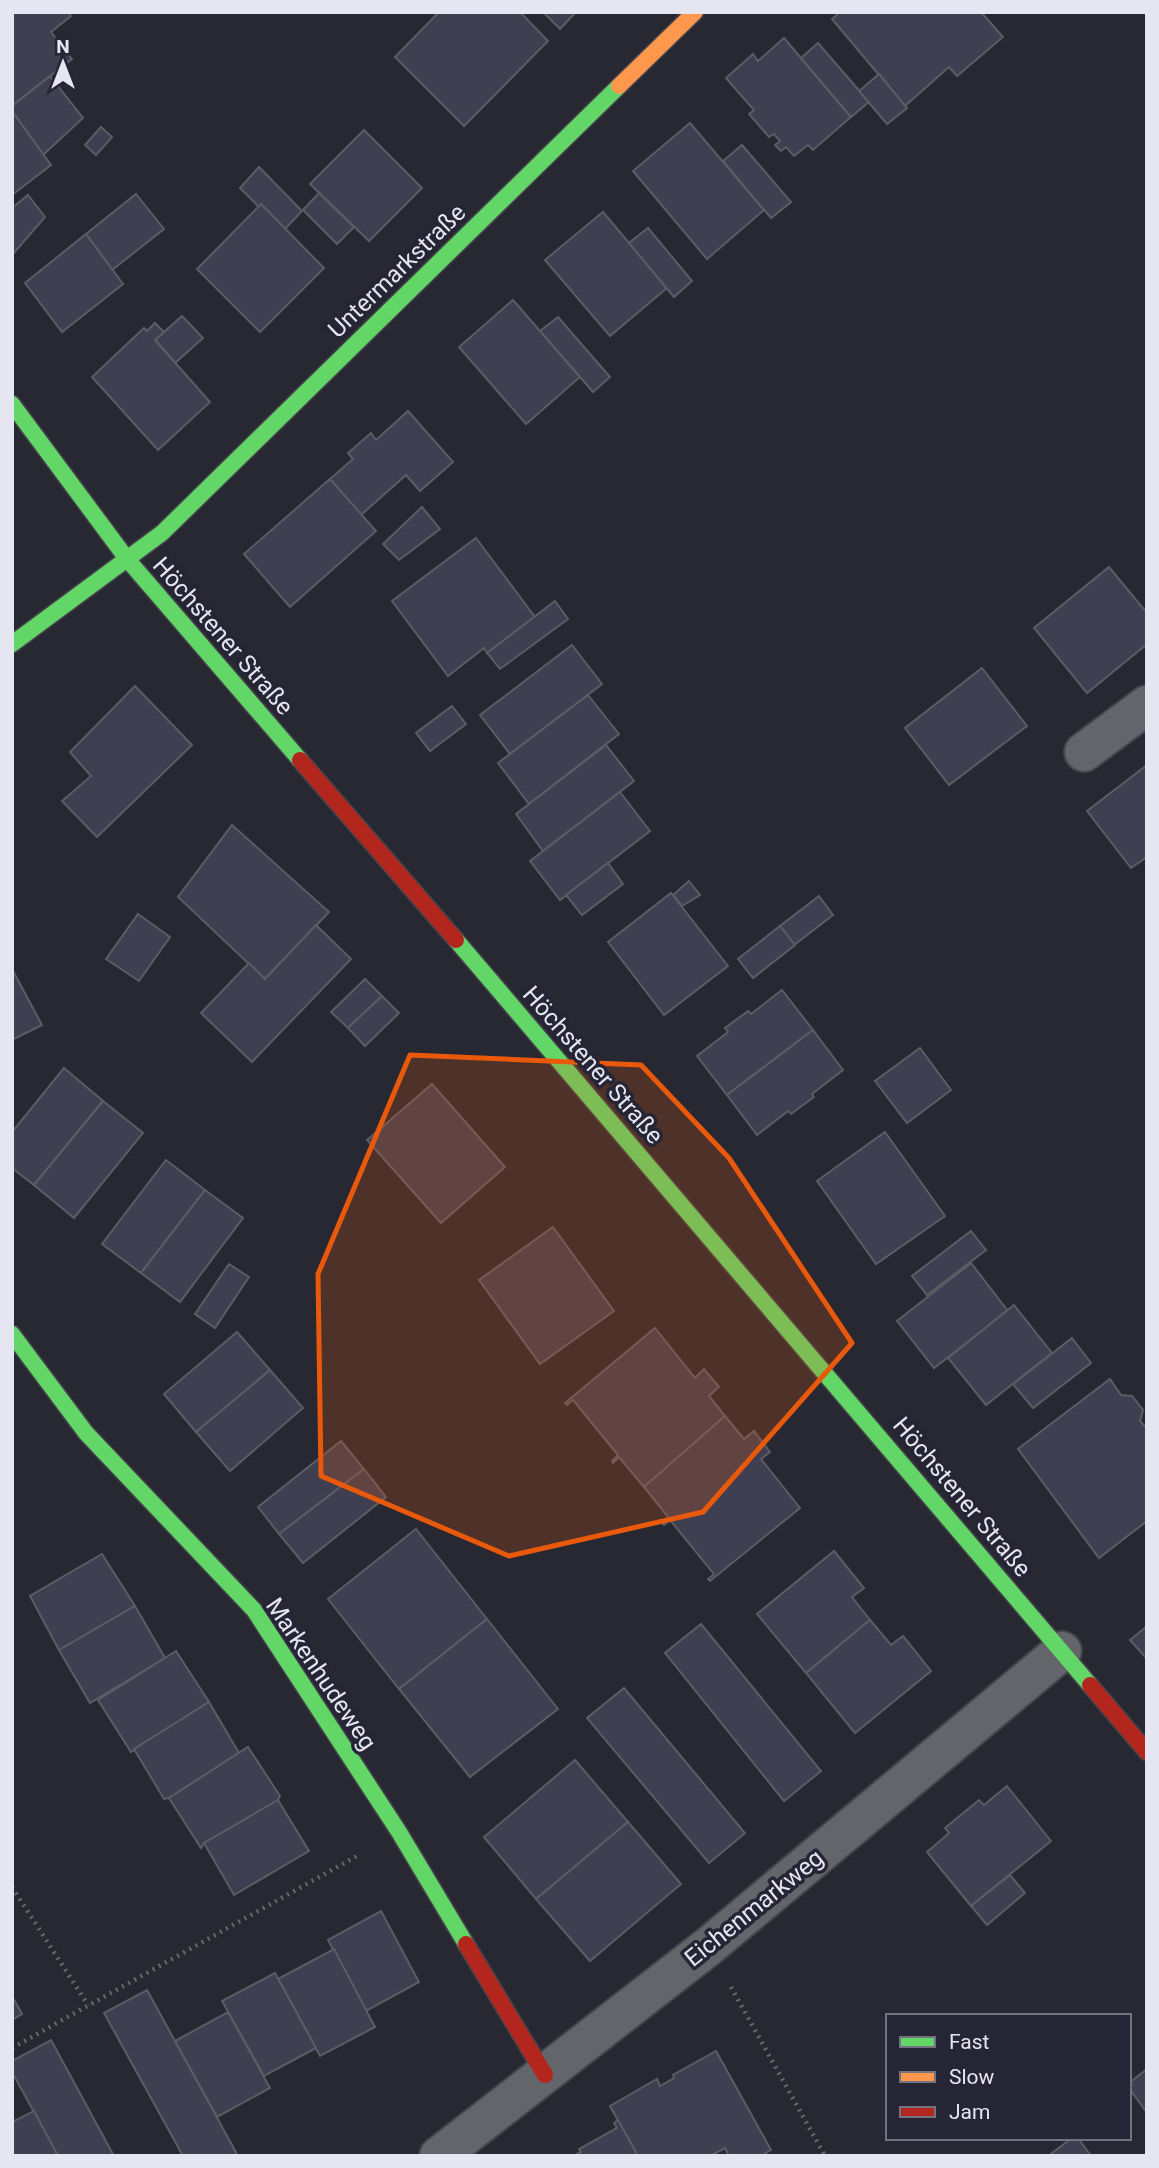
<svg xmlns="http://www.w3.org/2000/svg" width="1159" height="2168" font-family="Roboto,sans-serif">
  <style>
    .building { fill: #403f51; stroke: #5c5c65; stroke-width: 2 }
    .lines { fill: none; stroke-linecap: round; stroke-linejoin: round }
    .street-casing { stroke: #44444c; stroke-width: 42 }
    .fast-casing { stroke: #44444c; stroke-width: 19 }
    .slow-casing { stroke: #44444c; stroke-width: 19 }
    .jam-casing { stroke: #44444c; stroke-width: 19 }
    .path { stroke: #67676d; stroke-width: 4.5; stroke-dasharray: 2 5; stroke-linecap: butt }
    .street { stroke: #64646b; stroke-width: 38 }
    .fast { stroke: #63d668; stroke-width: 16 }
    .slow { stroke: #ff974d; stroke-width: 16 }
    .jam { stroke: #b3261e; stroke-width: 16 }
    .marked { fill: #e8590c; fill-opacity: 0.2; stroke: #e8590c; stroke-width: 5; stroke-linejoin: round }
    .labels { text-anchor: middle; stroke-width: 7; stroke-linejoin: round; paint-order: stroke }
    .street-label { font-size: 24px; fill: #e5e6f1; stroke: #252535 }
  </style>
  <rect width="100%" height="100%" fill="#282832"/>
  <g class="building">
    <path d="M12,12H68L71,16L51,32L72,59L12,106Z"/>
    <path d="M439,12H520L548,41L464,126L395,57Z"/>
    <path d="M543,12H576L560,29Z"/>
    <path d="M840,12H981L1003,37L957,76L949,67L905,106L832,19Z"/>
    <path d="M784,38L851,117L813,150L808,145L794,156L786,147L781,151L775,145L780,141L774,134L769,137L749,114L754,110L726,78L753,54L758,61Z"/>
    <path d="M818,43L869,102L851,117L801,58Z"/>
    <path d="M879,74L907,108L887,124L859,91Z"/>
    <path d="M50,76L83,118L43,155L12,111V106Z"/>
    <path d="M12,111L51,165L12,195Z"/>
    <path d="M690,123L764,210L707,259L633,171Z"/>
    <path d="M101,127L112,137L96,155L85,145Z"/>
    <path d="M364,130L422,188L369,241L310,184Z"/>
    <path d="M742,145L791,202L771,218L723,161Z"/>
    <path d="M259,167L302,211L285,229L261,204L259,207L240,188Z"/>
    <path d="M319,193L354,227L337,244L303,210Z"/>
    <path d="M136,194L164,229L112,270L86,234Z"/>
    <path d="M28,195L45,217L13,254L12,208Z"/>
    <path d="M261,204L324,268L260,332L197,269Z"/>
    <path d="M603,212L667,288L610,336L545,260Z"/>
    <path d="M648,228L692,281L674,297L629,243Z"/>
    <path d="M86,234L123,284L62,332L25,283Z"/>
    <path d="M513,300L580,377L526,424L459,347Z"/>
    <path d="M182,316L203,338L175,363L155,340Z"/>
    <path d="M558,317L610,377L593,392L540,331Z"/>
    <path d="M155,323L164,332L155,340L210,402L158,450L92,377L144,328L147,331Z"/>
    <path d="M408,411L453,462L420,491L406,475L361,515L330,479L353,459L348,453L371,433L376,440Z"/>
    <path d="M330,479L376,531L290,607L244,554Z"/>
    <path d="M422,507L440,529L399,560L383,544Z"/>
    <path d="M476,538L535,617L487,653L484,648L448,676L392,601Z"/>
    <path d="M1109,567L1147,613V644L1087,693L1034,628Z"/>
    <path d="M555,601L568,619L500,669L487,653Z"/>
    <path d="M572,645L602,684L510,754L480,715Z"/>
    <path d="M982,668L1027,726L949,785L905,728Z"/>
    <path d="M135,686L192,745L97,837L62,801L91,776L70,752Z"/>
    <path d="M588,695L619,734L529,804L498,763Z"/>
    <path d="M452,706L466,724L430,751L416,733Z"/>
    <path d="M606,745L634,781L543,851L516,814Z"/>
    <path d="M1147,765V857L1131,868L1087,811Z"/>
    <path d="M620,792L650,831L560,900L530,861Z"/>
    <path d="M232,825L329,912L265,979L178,897Z"/>
    <path d="M608,863L623,884L582,915L566,895Z"/>
    <path d="M689,881L700,895L682,906L673,895Z"/>
    <path d="M671,893L728,966L664,1015L608,942Z"/>
    <path d="M819,896L833,915L794,945L780,926Z"/>
    <path d="M138,914L170,937L139,981L106,959Z"/>
    <path d="M316,925L351,959L252,1062L201,1013L249,963L265,979Z"/>
    <path d="M780,926L795,945L753,978L738,959Z"/>
    <path d="M12,969L42,1025L12,1040Z"/>
    <path d="M365,979L382,996L348,1028L331,1012Z"/>
    <path d="M782,990L813,1030L727,1095L697,1056L728,1032L725,1028L748,1011L751,1014Z"/>
    <path d="M382,996L399,1013L365,1046L348,1028Z"/>
    <path d="M813,1030L843,1070L812,1094L814,1097L791,1114L788,1111L757,1135L727,1095Z"/>
    <path d="M920,1048L951,1090L907,1123L875,1081Z"/>
    <path d="M64,1068L103,1101L34,1185L12,1168V1132Z"/>
    <path d="M432,1084L505,1167L441,1223L367,1140Z"/>
    <path d="M103,1101L143,1133L74,1218L34,1185Z"/>
    <path d="M885,1132L945,1216L876,1264L817,1181Z"/>
    <path d="M166,1160L205,1190L141,1273L102,1244Z"/>
    <path d="M205,1190L243,1218L180,1302L141,1273Z"/>
    <path d="M553,1227L614,1311L540,1364L479,1280Z"/>
    <path d="M971,1231L986,1250L927,1295L912,1276Z"/>
    <path d="M971,1263L1008,1311L934,1368L897,1321Z"/>
    <path d="M229,1264L249,1277L215,1328L195,1314Z"/>
    <path d="M1014,1305L1052,1353L986,1405L948,1358Z"/>
    <path d="M655,1328L695,1378L704,1369L719,1387L709,1396L725,1416L644,1487L619,1457L613,1463L612,1461L618,1455L573,1400L567,1405L565,1403Z"/>
    <path d="M237,1332L270,1370L196,1432L164,1394Z"/>
    <path d="M1072,1338L1091,1363L1033,1408L1013,1384Z"/>
    <path d="M270,1370L303,1408L230,1471L196,1432Z"/>
    <path d="M1110,1379L1121,1395L1132,1396L1143,1410L1140,1421L1147,1429V1521L1099,1558L1018,1449Z"/>
    <path d="M725,1416L744,1439L754,1431L770,1452L761,1459L800,1508L710,1581L708,1579L714,1574L670,1520L664,1525L662,1523L669,1518L644,1487Z"/>
    <path d="M341,1441L364,1469L279,1534L258,1507Z"/>
    <path d="M364,1469L386,1497L303,1563L279,1534Z"/>
    <path d="M416,1529L487,1619L399,1689L328,1599Z"/>
    <path d="M834,1551L864,1588L852,1597L870,1620L806,1673L757,1614Z"/>
    <path d="M102,1554L135,1606L59,1650L30,1596Z"/>
    <path d="M135,1606L165,1658L90,1703L59,1650Z"/>
    <path d="M487,1619L558,1709L470,1777L399,1689Z"/>
    <path d="M870,1620L891,1645L903,1636L931,1671L855,1733L806,1673Z"/>
    <path d="M701,1624L821,1771L784,1801L665,1653Z"/>
    <path d="M1147,1626V1659L1130,1640Z"/>
    <path d="M176,1651L209,1702L131,1752L98,1700Z"/>
    <path d="M624,1688L745,1833L709,1863L587,1718Z"/>
    <path d="M209,1702L239,1753L169,1798L164,1799L134,1749Z"/>
    <path d="M248,1747L280,1796L278,1800L204,1843L201,1848L169,1798Z"/>
    <path d="M575,1760L628,1822L536,1899L484,1837Z"/>
    <path d="M1007,1786L1051,1841L971,1906L927,1852L949,1833L945,1828L979,1800L984,1805Z"/>
    <path d="M278,1800L309,1851L234,1895L204,1843Z"/>
    <path d="M628,1822L681,1884L590,1961L536,1899Z"/>
    <path d="M1010,1875L1025,1893L987,1925L971,1906Z"/>
    <path d="M381,1911L419,1982L366,2011L328,1940Z"/>
    <path d="M334,1949L375,2027L320,2056L278,1979Z"/>
    <path d="M275,1973L316,2048L264,2076L222,2001Z"/>
    <path d="M147,1990L175,2041L238,2156H183L104,2013Z"/>
    <path d="M12,1996L22,2014L12,2020Z"/>
    <path d="M228,2012L270,2088L217,2117L175,2041Z"/>
    <path d="M51,2040L114,2156H58L12,2072V2061Z"/>
    <path d="M716,2051L771,2150L761,2156H729L725,2148L710,2156H638L610,2106L657,2079L660,2086L674,2078L673,2075Z"/>
    <path d="M1147,2069V2113L1129,2088V2083Z"/>
    <path d="M34,2111L58,2156H12V2122Z"/>
    <path d="M618,2120L638,2156H573L581,2152L579,2149L617,2128L614,2123Z"/>
    <path d="M1072,2138H1078L1091,2156H1048Z"/>
  </g>
  <g class="lines">
    <g class="street-casing">
      <g id="street">
        <path d="M1084,752L1147,705"/>
        <path d="M439,2156L709,1946L1062,1651"/>
      </g>
    </g>
    <g class="fast-casing">
      <g id="fast">
        <path d="M12,404L127,559L300,760"/>
        <path d="M12,644L162,533L619,86"/>
        <path d="M456,940L1090,1685"/>
        <path d="M12,1334L86,1433L254,1610L399,1832L466,1944"/>
      </g>
    </g>
    <g class="slow-casing">
      <path id="slow" d="M619,86L695,12"/>
    </g>
    <g class="jam-casing">
      <g id="jam">
        <path d="M300,760L456,940"/>
        <path d="M1090,1685L1147,1752"/>
        <path d="M466,1944L545,2075"/>
      </g>
    </g>
    <g class="path">
      <path d="M12,1887L88,2005"/>
      <path d="M731,1987L825,2156"/>
      <path d="M12,2048L357,1856"/>
    </g>
    <use href="#street" class="street"/>
    <use href="#fast" class="fast"/>
    <use href="#slow" class="slow"/>
    <use href="#jam" class="jam"/>
  </g>
  <path class="marked" d="M410,1055L641,1065L729,1158L852,1343L703,1512L509,1556L321,1476L318,1274Z"/>
  <g class="labels">
    <g class="street-label">
      <text transform="translate(397 271) rotate(-44)" y="8">Untermarkstraße</text>
      <text transform="translate(223 636) rotate(49)" y="8">Höchstener Straße</text>
      <text transform="translate(593 1065) rotate(49)" y="8">Höchstener Straße</text>
      <text transform="translate(962 1497) rotate(50)" y="8">Höchstener Straße</text>
      <text transform="translate(321 1674) rotate(56)" y="8">Markenhudeweg</text>
      <text transform="translate(754 1908) rotate(-39)" y="8">Eichenmarkweg</text>
    </g>
  </g>
  <rect width="1159" height="2168" fill="none" stroke="#e5e6f1" stroke-width="28"/>
  <rect x="886" y="2014" width="245" height="126" fill="#252535" stroke="#727280" stroke-width="2"/>
  <rect x="900" y="2037" width="35" height="10" fill="#63d668" stroke="#727280" stroke-width="2"/>
  <text x="949" y="2049" font-size="21" fill="#e5e6f1">Fast</text>
  <rect x="900" y="2072" width="35" height="10" fill="#ff974d" stroke="#727280" stroke-width="2"/>
  <text x="949" y="2084" font-size="21" fill="#e5e6f1">Slow</text>
  <rect x="900" y="2107" width="35" height="10" fill="#b3261e" stroke="#727280" stroke-width="2"/>
  <text x="949" y="2119" font-size="21" fill="#e5e6f1">Jam</text>
  <g transform="translate(63 63)" stroke="#252535" stroke-width="5" paint-order="stroke">
  <path d="M0-5L12 26L0 18L-12 26Z" fill="#e5e6f1"/>
  <text y="-10" font-size="19" font-weight="bold" text-anchor="middle" fill="#e5e6f1">N</text>
  </g>
</svg>
